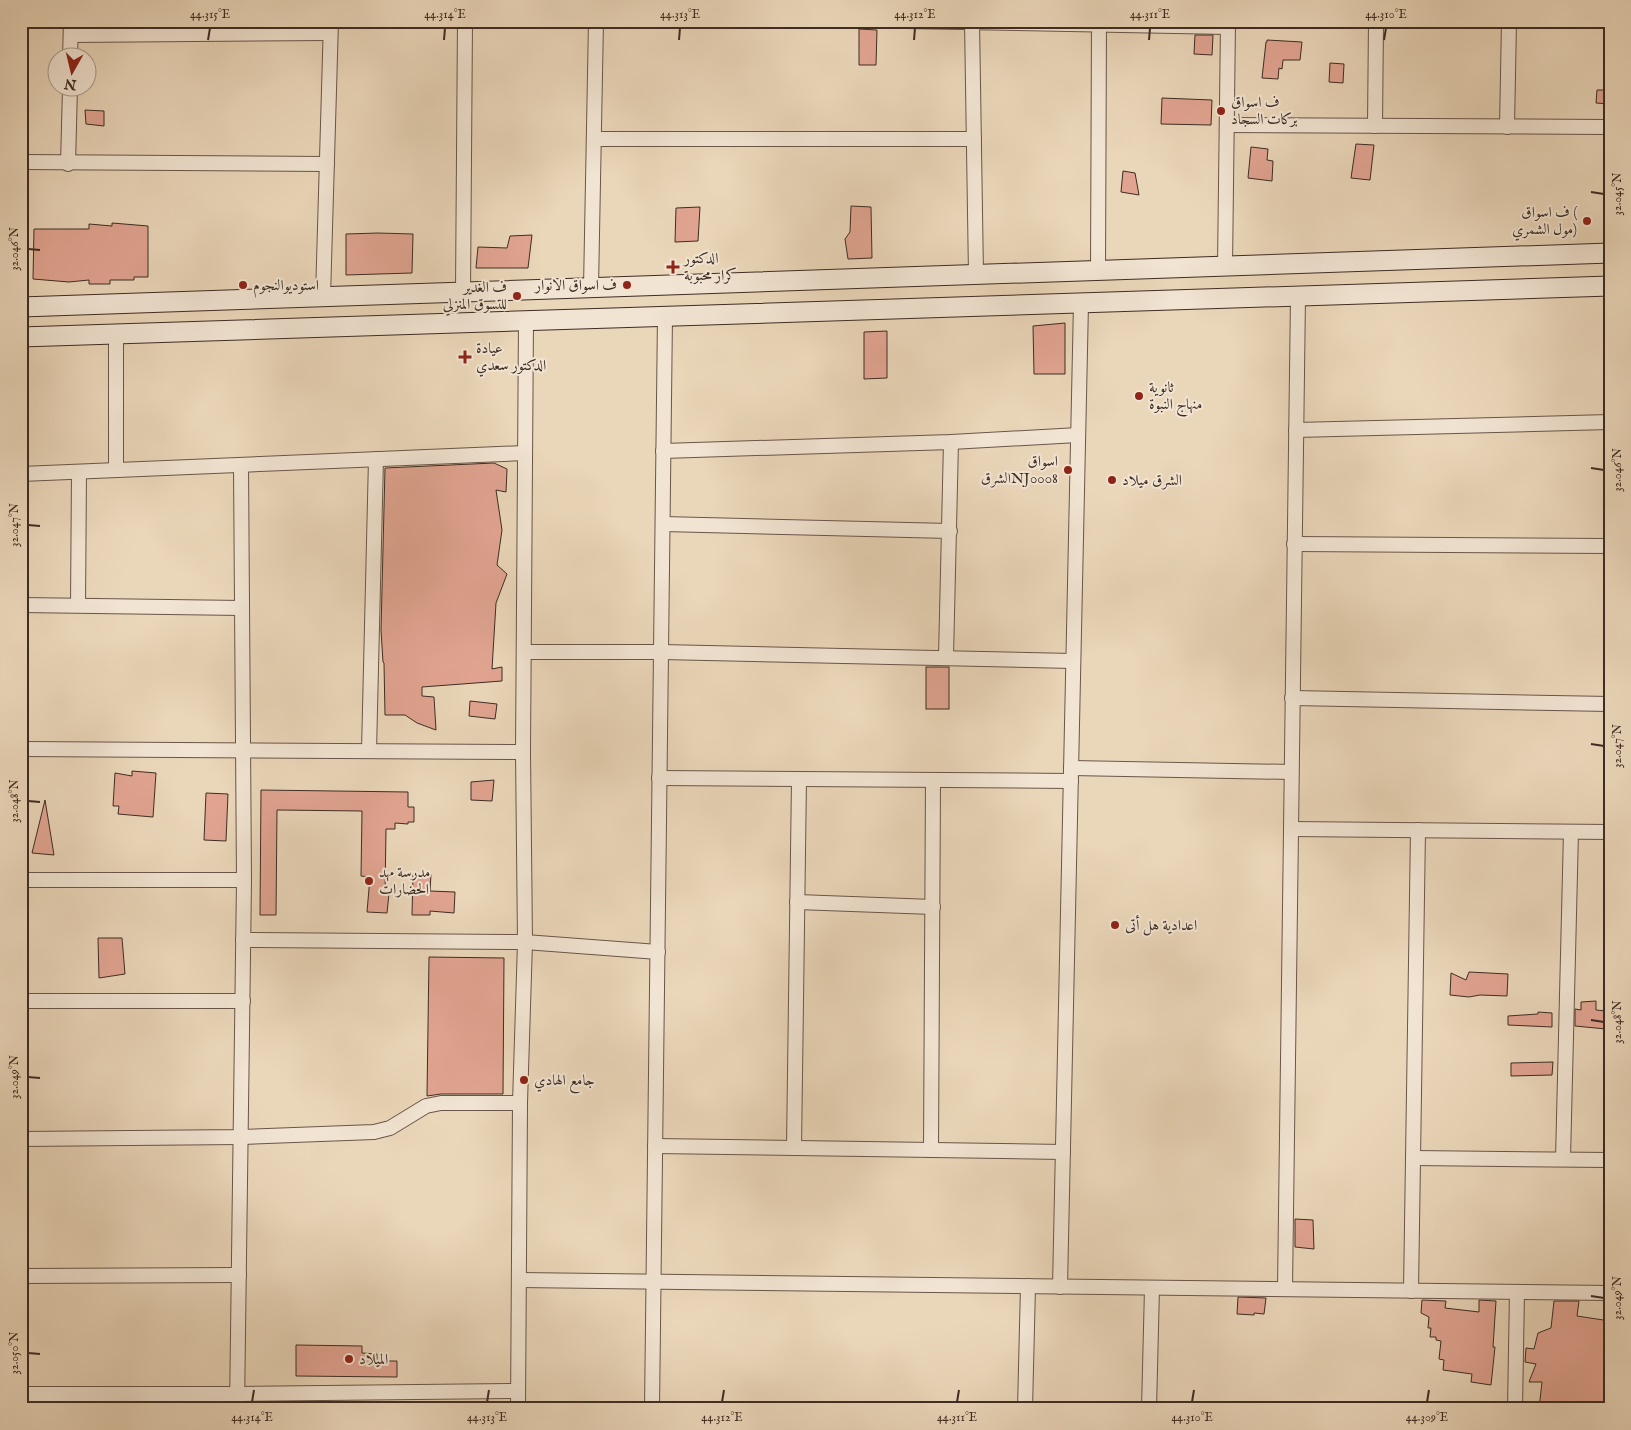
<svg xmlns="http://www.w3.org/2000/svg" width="1631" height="1430" font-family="'IM FELL English',Amiri,serif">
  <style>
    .building { fill: #e1a491; stroke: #3e2c24 }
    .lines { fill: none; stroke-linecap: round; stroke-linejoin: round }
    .street-casing { stroke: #695649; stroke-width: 16 }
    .secondary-casing { stroke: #3e2c24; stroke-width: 21 }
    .street { stroke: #f1e4d2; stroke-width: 14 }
    .secondary { stroke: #f1e4d2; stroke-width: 19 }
    .ticks { fill: none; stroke: #3e2c24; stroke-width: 2 }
    .poi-dot { fill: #8f2418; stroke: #f1e4d2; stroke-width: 2 }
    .labels { text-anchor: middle; stroke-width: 4; stroke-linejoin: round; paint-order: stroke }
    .poi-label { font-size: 15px; fill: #3e2c24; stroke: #f1e4d2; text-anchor: start }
    .neatline { fill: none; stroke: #3e2c24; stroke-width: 2 }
    .ticks-label { font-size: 12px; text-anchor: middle; fill: #3e2c24 }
  </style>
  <rect width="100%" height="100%" fill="#ead6b9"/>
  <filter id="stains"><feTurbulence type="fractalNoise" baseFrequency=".004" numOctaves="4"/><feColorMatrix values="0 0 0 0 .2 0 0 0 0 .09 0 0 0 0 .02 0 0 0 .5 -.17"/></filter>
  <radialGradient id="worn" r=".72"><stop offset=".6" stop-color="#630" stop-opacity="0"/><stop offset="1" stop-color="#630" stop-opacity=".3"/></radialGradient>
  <g class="building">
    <path d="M859,29L877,30L876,65H859Z"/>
    <path d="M1195,35H1213L1212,55L1194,54Z"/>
    <path d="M1267,40L1302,42L1300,60H1283L1282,69L1279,68L1278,79L1262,78L1266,42H1267Z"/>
    <path d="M1330,63L1344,64L1343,83L1329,82Z"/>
    <path d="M1597,90H1610V104L1596,103Z"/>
    <path d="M1162,98L1212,100L1211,125L1161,124Z"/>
    <path d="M85,110L104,111V126L86,124Z"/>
    <path d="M1356,144L1374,145L1370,180L1351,178Z"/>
    <path d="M1251,147L1268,149L1267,160L1273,161L1272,181L1248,178Z"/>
    <path d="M1123,171L1135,173L1139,195L1121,192Z"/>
    <path d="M851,206L871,207L872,258L848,259L845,239L850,232Z"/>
    <path d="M700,207L698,241L675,242L676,208Z"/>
    <path d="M112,223L148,226V277H134V280H110V284H89V280L69,282L33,279L34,229H89V224L112,226Z"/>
    <path d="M378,233L413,234L412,273L346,275V234Z"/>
    <path d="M532,235L528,268H476L478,247L507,248L510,236Z"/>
    <path d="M1065,323V374H1034L1033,326Z"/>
    <path d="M887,331V378L864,379V332Z"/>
    <path d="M494,463L507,469L506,492L496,490L502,530L497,565L507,574L496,603L492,669L502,667V681L422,687V696L434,697L436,730L417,723L405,715H385L384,663L383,662L381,630L385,468Z"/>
    <rect x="926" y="667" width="23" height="42"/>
    <path d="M470,701L497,704L495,719L469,716Z"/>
    <path d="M132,771L156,773L153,817L118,814L119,806H113L115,773L132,776Z"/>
    <path d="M494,780L492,801L471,800V782Z"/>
    <path d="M261,790L408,792V807H414V822H408V824L395,823V829H386L385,894H389L387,913L367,912L370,877L361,876L362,811L277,810L276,915H260Z"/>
    <path d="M206,793L228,794L226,841L204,840Z"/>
    <path d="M45,800L54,855L32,853Z"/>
    <path d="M413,874H431L430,891L455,892L454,913L430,911V915H412Z"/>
    <path d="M98,938H122L125,974L99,978Z"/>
    <path d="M429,957L504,958L503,1094H441L427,1096Z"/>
    <path d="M1469,972L1508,974L1507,996L1480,995L1469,997L1450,995L1451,973L1466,980Z"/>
    <path d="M1596,1001V1010L1607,1011L1606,1029L1575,1026V1009L1581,1010V1002Z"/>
    <path d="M1538,1012L1552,1013V1027L1508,1025V1016L1538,1014Z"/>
    <path d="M1553,1062L1552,1075L1511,1076V1063Z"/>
    <path d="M1295,1219L1313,1220L1314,1249L1295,1247Z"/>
    <path d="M1238,1297L1266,1298L1264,1314L1254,1313V1315L1237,1314Z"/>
    <path d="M1422,1300L1446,1301L1445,1308L1479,1312V1300L1496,1301L1493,1347H1495L1491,1385L1471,1382L1472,1374L1443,1370L1444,1360L1439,1359L1441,1341L1436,1340V1337H1430L1431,1328H1428L1429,1317L1421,1313Z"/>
    <path d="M1554,1301H1579L1577,1316L1610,1321V1409H1539L1542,1382H1529L1536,1364L1525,1362L1526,1348L1534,1349L1538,1333L1551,1328Z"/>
    <path d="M296,1345L362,1346V1353L377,1354V1361H397V1377L296,1376Z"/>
  </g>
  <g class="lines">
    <g class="street-casing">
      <g id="street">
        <path d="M905,21L1228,27"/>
        <path d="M972,21L976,275"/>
        <path d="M71,35L330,33"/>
        <path d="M70,58L71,21"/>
        <path d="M1227,125L1610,127"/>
        <path d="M1375,126L1376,21"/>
        <path d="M1507,127L1509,21"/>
        <path d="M594,139H974"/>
        <path d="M21,162L327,164"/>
        <path d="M68,164L70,88"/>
        <path d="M1225,267L1228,21"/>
        <path d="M1098,271L1099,21"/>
        <path d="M591,288L596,21"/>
        <path d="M463,292L465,21"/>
        <path d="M323,297L331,21"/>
        <path d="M116,333V470"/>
        <path d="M1296,430L1610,422"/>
        <path d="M663,451L951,442L1078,435"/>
        <path d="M21,474L525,453"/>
        <path d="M663,524L950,531"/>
        <path d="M1294,544L1610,546"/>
        <path d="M21,605L242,608"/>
        <path d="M78,605L79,472"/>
        <path d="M524,652H661L1073,661"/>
        <path d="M946,657L951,442"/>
        <path d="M1292,698L1610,704"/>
        <path d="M21,749L523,752"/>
        <path d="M369,751L376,459"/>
        <path d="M1071,768L1291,772"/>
        <path d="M659,778L1071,781"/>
        <path d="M1291,829L1610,832"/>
        <path d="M21,880H244"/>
        <path d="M797,902L933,907"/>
        <path d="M243,940L525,942L658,952"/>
        <path d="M21,1001H243"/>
        <path d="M21,1139L241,1137L374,1132L390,1128L426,1106L441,1103H520"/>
        <path d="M655,1146L1063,1152"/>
        <path d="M794,1148L799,779"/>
        <path d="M931,1150L933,780"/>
        <path d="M1413,1158L1610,1160"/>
        <path d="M1563,1159L1571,832"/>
        <path d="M21,1276L239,1275"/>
        <path d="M519,1280L1610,1293"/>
        <path d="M1060,1287L1081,303"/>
        <path d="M1285,1289L1298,296"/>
        <path d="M1411,1291L1418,830"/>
        <path d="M21,1394H238L518,1391"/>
        <path d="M237,1409L244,880L241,465"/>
        <path d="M518,1409L520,1103L525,942L523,752L526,320"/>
        <path d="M652,1409L665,316"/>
        <path d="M1025,1409L1028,1286"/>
        <path d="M1149,1409L1152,1288"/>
        <path d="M1515,1409L1517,1292"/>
      </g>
    </g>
    <g class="secondary-casing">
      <g id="secondary">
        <path d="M21,307L1610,253"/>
        <path d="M21,337L1610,286"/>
      </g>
    </g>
    <use href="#street" class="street"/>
    <use href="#secondary" class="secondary"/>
  </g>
  <path class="ticks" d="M208,40L210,28M444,40L445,28M679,40L680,28M914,40L915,28M1149,40L1150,28M1384,40L1386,28M1591,192L1604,194M28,249L40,250M1591,468L1604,470M28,525L40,526M1591,744L1604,746M28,801L40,802M1591,1020L1604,1022M28,1077L40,1078M1591,1296L1604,1298M28,1353L40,1354M252,1402L254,1390M487,1402L489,1390M722,1402L724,1390M957,1402L959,1390M1192,1402L1194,1390M1427,1402L1429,1390"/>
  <g class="poi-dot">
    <circle cx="1221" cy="111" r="5"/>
    <circle cx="1587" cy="221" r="5"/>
    <path d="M670.5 259.5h5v5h5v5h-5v5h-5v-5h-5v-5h5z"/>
    <circle cx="243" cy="285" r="5"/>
    <circle cx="627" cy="285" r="5"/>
    <circle cx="517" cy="296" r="5"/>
    <path d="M462.5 349.5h5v5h5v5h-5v5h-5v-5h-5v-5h5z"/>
    <circle cx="1139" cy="396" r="5"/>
    <circle cx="1068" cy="470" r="5"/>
    <circle cx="1112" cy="480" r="5"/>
    <circle cx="369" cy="881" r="5"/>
    <circle cx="1115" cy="925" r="5"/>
    <circle cx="524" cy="1080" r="5"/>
    <circle cx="349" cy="1359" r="5"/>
  </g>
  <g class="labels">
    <g class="poi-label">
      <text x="1231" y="107">ف اسواق<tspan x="1231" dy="17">بركات السجاد</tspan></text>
      <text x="1577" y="217" text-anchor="end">ف اسواق (<tspan x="1577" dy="17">مول الشمري)</tspan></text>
      <text x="684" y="263">الدكتور<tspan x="684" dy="17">كرار محبوبة</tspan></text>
      <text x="253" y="290">استوديوالنجوم</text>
      <text x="617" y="290" text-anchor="end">ف اسواق الانوار</text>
      <text x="507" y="292" text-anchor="end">ف الغدير<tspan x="507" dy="17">للتسوق المنزلي</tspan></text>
      <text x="476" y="353">عيادة<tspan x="476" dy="17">الدكتور سعدي</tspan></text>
      <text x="1149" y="392">ثانوية<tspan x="1149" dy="17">منهاج النبوة</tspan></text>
      <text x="1058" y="466" text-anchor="end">اسواق<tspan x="1058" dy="17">الشرقNJ0008</tspan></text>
      <text x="1122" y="485">الشرق ميلاد</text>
      <text x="379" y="877">مدرسة مهد<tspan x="379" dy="17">الحضارات</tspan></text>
      <text x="1125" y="930">اعدادية هل أتى</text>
      <text x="534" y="1085">جامع الهادي</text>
      <text x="359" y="1364">الميلاد</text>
    </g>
  </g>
  <rect width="1631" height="1430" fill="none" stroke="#ead6b9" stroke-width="55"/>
  <g transform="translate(72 72) rotate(188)"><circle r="24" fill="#f1e4d2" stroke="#a99a8c"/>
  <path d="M0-4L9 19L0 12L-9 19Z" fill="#8f2418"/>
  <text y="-8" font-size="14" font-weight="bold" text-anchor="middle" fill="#3e2c24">N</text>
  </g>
  <rect x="28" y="28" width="1576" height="1374" class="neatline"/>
  <g class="ticks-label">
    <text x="210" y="18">44.315°E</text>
    <text x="445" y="18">44.314°E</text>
    <text x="680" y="18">44.313°E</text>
    <text x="915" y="18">44.312°E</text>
    <text x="1150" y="18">44.311°E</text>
    <text x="1386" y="18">44.310°E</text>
    <text transform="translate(1617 194) rotate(-90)" y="4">32.045°N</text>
    <text transform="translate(14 249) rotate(-90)" y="4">32.046°N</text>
    <text transform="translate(1617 470) rotate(-90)" y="4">32.046°N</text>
    <text transform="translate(14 525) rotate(-90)" y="4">32.047°N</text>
    <text transform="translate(1617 746) rotate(-90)" y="4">32.047°N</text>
    <text transform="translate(14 801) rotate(-90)" y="4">32.048°N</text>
    <text transform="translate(1617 1022) rotate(-90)" y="4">32.048°N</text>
    <text transform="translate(14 1077) rotate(-90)" y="4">32.049°N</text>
    <text transform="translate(1617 1298) rotate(-90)" y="4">32.049°N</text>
    <text transform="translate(14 1353) rotate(-90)" y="4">32.050°N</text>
    <text x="252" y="1421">44.314°E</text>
    <text x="487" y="1421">44.313°E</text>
    <text x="722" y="1421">44.312°E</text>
    <text x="957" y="1421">44.311°E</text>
    <text x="1192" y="1421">44.310°E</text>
    <text x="1427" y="1421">44.309°E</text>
  </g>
  <rect width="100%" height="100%" filter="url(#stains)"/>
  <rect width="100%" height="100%" fill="url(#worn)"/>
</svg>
